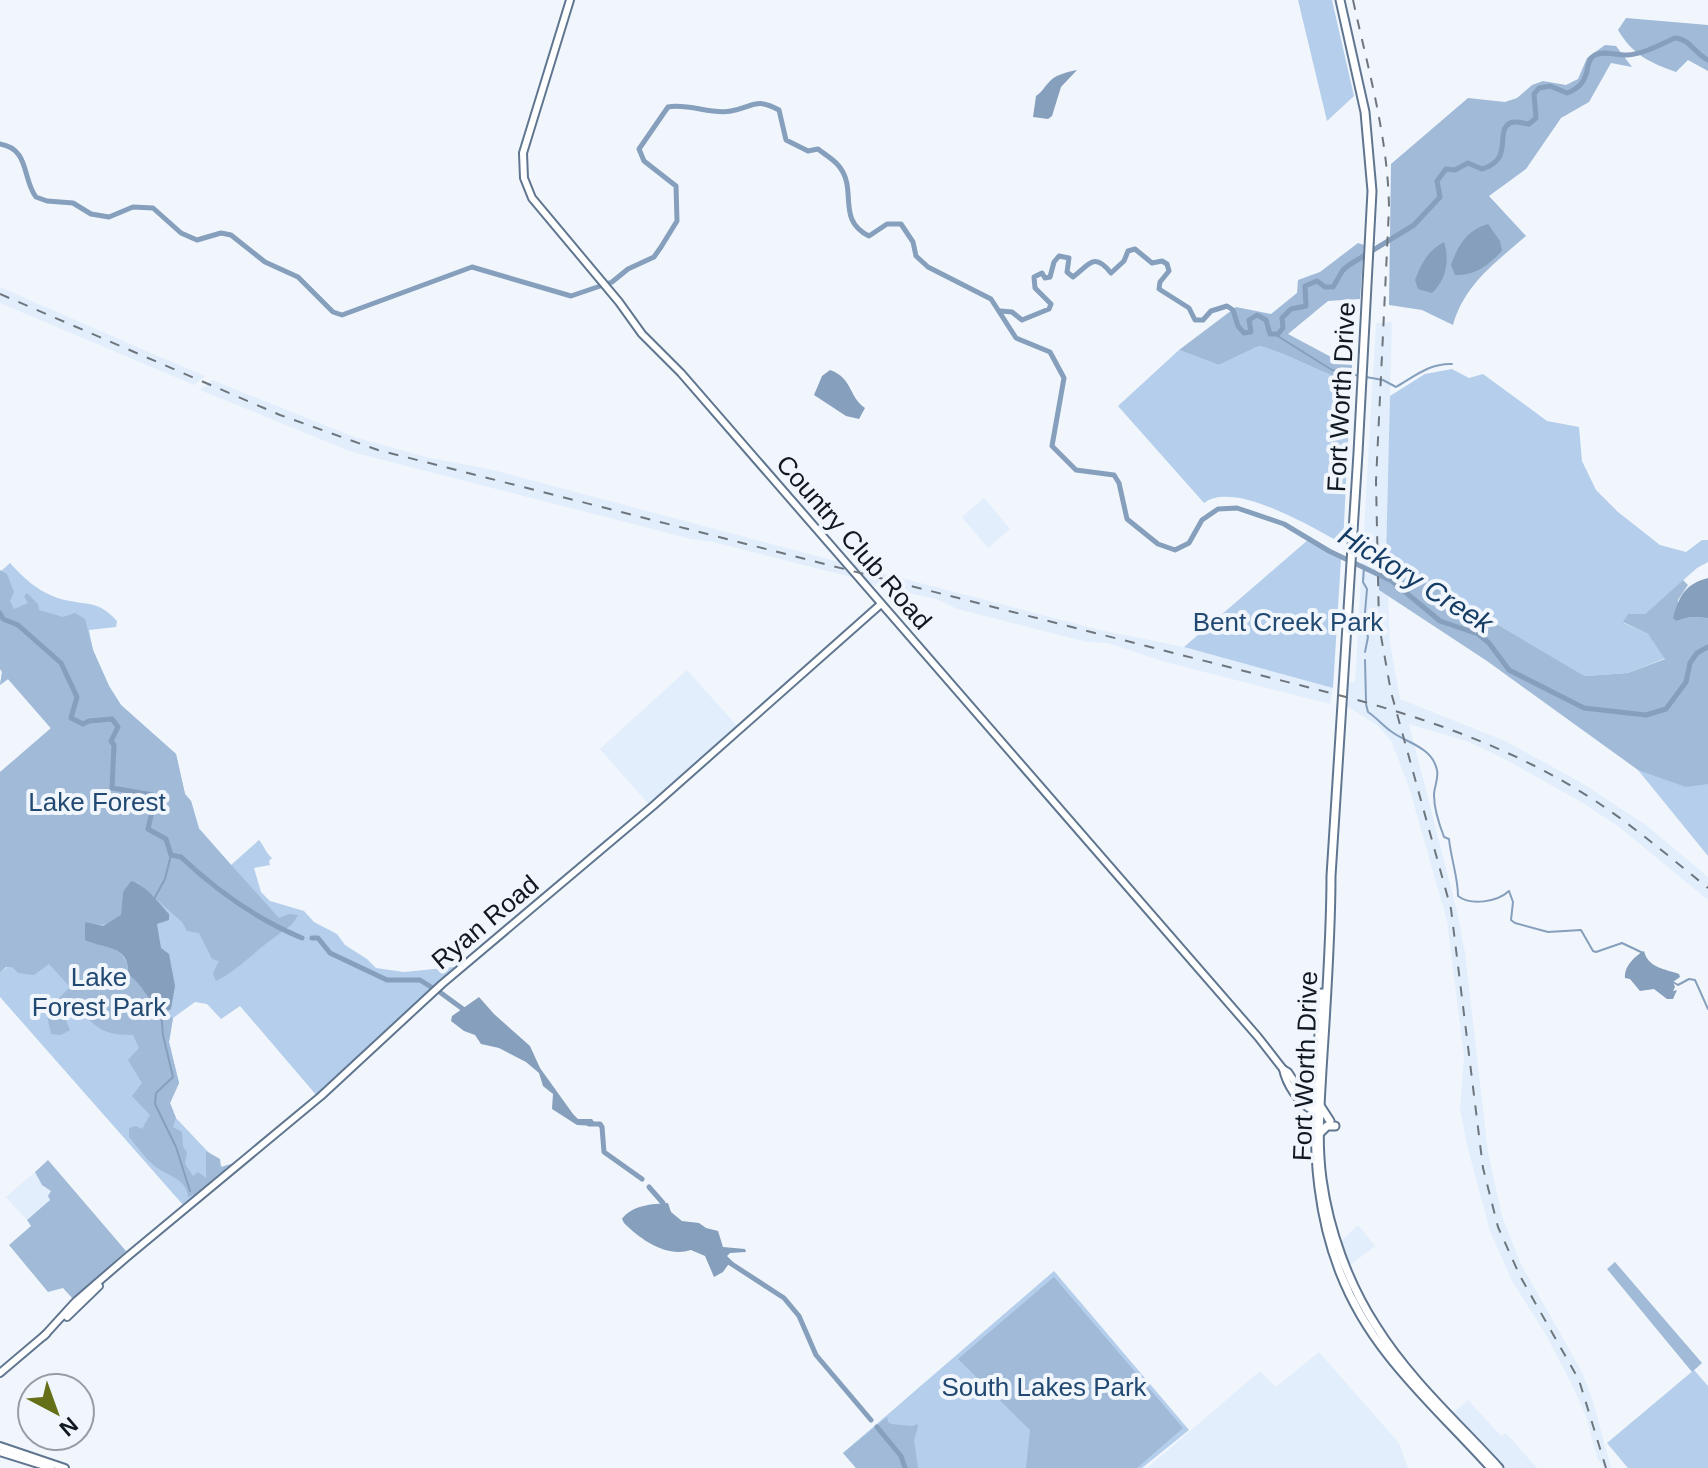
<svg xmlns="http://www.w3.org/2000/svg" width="1708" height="1468" font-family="Arial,sans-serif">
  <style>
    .built { fill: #e2eefc }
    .green { fill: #b4ceeb }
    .forest { fill: #a0bad8 }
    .water { fill: #859fbc }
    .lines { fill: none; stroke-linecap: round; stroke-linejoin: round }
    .stream { stroke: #859fbc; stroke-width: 2 }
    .river { stroke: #859fbc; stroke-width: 5 }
    .secondary-casing { stroke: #607690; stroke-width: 10 }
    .primary-casing { stroke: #607690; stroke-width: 11 }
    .secondary { stroke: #fff; stroke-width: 6 }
    .primary { stroke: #fff; stroke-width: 7 }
    .rail { stroke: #6e757d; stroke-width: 2; stroke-dasharray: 10 10; stroke-linecap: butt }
    .labels { text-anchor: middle; stroke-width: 8; stroke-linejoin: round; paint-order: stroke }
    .street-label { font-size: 26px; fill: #101822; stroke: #f1f6fc }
    .park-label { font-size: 26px; fill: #224971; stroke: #f1f6fc }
    .water-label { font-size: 28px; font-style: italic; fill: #153c64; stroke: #f1f6fc }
  </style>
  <rect width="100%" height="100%" fill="#f1f6fc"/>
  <g class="built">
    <path d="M0,287L144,350L205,376L194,385L0,303Z"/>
    <path d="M1392,322L1386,559H1380L1388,594L1390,643L1400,699L1505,741L1582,783L1646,825L1708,877V900L1619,827L1578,800L1499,756L1466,741L1409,724L1458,915L1465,953L1488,1152L1502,1216L1521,1264L1583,1374L1592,1398L1611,1468H1604L1597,1458L1586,1416L1572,1385L1545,1333L1512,1281L1490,1231L1468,1149L1460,1109L1464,1057L1447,921L1409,787L1391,741L1378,726L1347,706L1348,682H1355L1376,323Z"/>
    <path d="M212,380L354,437L430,458L489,469L839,562L855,578L713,542L691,539L352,452L200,390Z"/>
    <path d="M984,498L1010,529L988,548L962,517Z"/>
    <path d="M856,564L859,567L1100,630L1184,647L1333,688L1330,704L1165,662L1108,643L1087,642L957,609L939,600L869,584L853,566Z"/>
    <path d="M687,670L738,727L651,807L600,749Z"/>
    <path d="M35,1172L55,1195L27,1220L6,1197Z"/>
    <path d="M1358,1225L1375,1246L1349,1266L1342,1240Z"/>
    <path d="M1319,1352L1399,1443L1408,1468H1147L1260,1371L1276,1387Z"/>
    <path d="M1468,1400L1501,1436L1506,1433L1537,1468H1504L1452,1414Z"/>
  </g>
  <g class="green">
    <path d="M1298,0H1332L1354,96L1327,121Z"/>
    <path d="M1259,346C1291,354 1319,373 1351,382L1343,544C1313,528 1235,480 1204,503L1118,406L1179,350L1219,365Z"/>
    <path d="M1452,369L1469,378L1483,374L1547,421L1579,427L1582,461L1596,490L1618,512L1660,545L1686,552L1702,540H1708V562L1697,568L1645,614H1628L1624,623L1648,634L1666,658L1628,673L1585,676L1386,559L1390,396L1425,374Z"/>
    <path d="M1309,539L1341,559L1333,688L1184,647Z"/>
    <path d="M10,563C23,577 36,590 55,597C82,607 96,597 117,621L116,627L89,630L93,650L109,686L121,705L176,754L185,794L191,801L199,828L231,865L259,840C265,847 265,852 272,858L269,861L270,865L254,868L261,892L270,901L304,911L314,922L337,934L345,945L367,959L376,968L404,972L454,967L457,970L317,1096L240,1006L221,1019L207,1004L195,1002L173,1018L169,1042L179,1083L170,1103L176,1118L226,1171L184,1206L0,997V973L152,845L8,679L0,685L2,672L0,669V572Z"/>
    <path d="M1708,710V856L1638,770Z"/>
    <path d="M1054,1271L1189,1430L1142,1468H856L843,1453Z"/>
    <path d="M1694,1370L1708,1386V1468H1628L1607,1443Z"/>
  </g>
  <g class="forest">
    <path d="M1626,18L1708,25V71L1688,60L1676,72C1650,63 1632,54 1618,30Z"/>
    <path d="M1605,45L1616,46L1632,67L1611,63L1589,102L1561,118L1526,169L1489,196L1526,236C1495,263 1464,285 1453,325L1422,310L1389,305L1391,164L1468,98L1505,102L1517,98L1532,85L1543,81L1566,85L1578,79L1587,58Z"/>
    <path d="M1358,243L1364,245L1360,299L1328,301L1288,334L1333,358L1352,365L1351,382C1319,373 1291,354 1259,346L1219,365L1179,350L1236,307L1271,314L1297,293L1298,280L1320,272Z"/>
    <path d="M1379,559H1386L1585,676L1628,673L1665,659L1648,634L1623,622L1628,614H1645L1683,580L1688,585L1678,600L1677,621L1690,617L1708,618V784L1686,787L1638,770L1487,661L1379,590Z"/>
    <path d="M0,570L7,574L14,592L10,601L14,609L28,603L24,596L27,593L38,604L39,610L63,617L75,613L85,619L93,650L109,686L121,705L176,754L185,794L191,801L199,829L279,918L289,914L298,915C292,927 285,929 275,937C255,951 239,969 216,981L213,973L219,961L212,959L199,933L187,931L182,922L137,882L123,892L121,915C109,925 101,927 85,922L94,944C112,944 129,954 128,974C146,988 152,1008 173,1018L169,1042L179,1083L170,1103L176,1118L173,1127L182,1132L183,1147L187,1152L185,1164L193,1176L198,1172L206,1178V1151L220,1159L221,1167L234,1163C221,1177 205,1191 188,1197C187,1179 168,1176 156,1167C146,1160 137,1146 129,1137V1128L136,1126L142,1129L150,1115L132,1096L142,1083L128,1060L139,1048L133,1035C112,1035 97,1032 85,1014L65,1018L70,1030L61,1035L51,1034L46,1011L70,987L49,964L34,975L18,973L12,967H6L0,973V772L51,728L8,679L0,685L2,672L0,669Z"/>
    <path d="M48,1160L126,1251L73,1299L63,1288L48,1292L9,1245L31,1226L27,1220L50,1200L48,1196L51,1191L42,1185L35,1172Z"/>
    <path d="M1615,1262L1702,1363L1692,1372L1607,1269Z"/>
    <path d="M1054,1277L1183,1428L1137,1468H1026L1030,1430L958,1359Z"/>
    <path d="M887,1417L888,1422L891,1424L913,1426L917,1424L918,1427L914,1440L918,1468H856L843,1453Z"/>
  </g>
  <g class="water">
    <path d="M1077,70L1061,87L1052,116L1048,119L1033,117L1036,96C1043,91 1044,87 1050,81C1057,74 1068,72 1077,70Z"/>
    <path d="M1488,224L1500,241L1502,251C1487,266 1477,275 1455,275L1451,265C1458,245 1467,230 1488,224Z"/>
    <path d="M1444,242C1450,260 1446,280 1432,293L1418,289L1415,280C1421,264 1428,250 1444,242Z"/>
    <path d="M830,370C853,378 848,396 865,408L859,419L846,416L814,395L822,376Z"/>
    <path d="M1708,578V618L1690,617L1677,621L1673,618C1679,596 1685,584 1708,578Z"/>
    <path d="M131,881C146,885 158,902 169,914V920L157,924L161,948L169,954L175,986L171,1009L163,1014C149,1002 143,985 128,974C130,944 103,949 85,940V922L103,926L121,915L123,892Z"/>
    <path d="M1644,951C1648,968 1665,969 1679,974L1680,977L1673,982L1675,987L1673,991L1677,990L1673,999H1667L1654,989L1640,991L1630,979L1625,978C1624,966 1635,956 1644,951Z"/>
    <path d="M479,997L494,1014L530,1046L540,1068L573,1114L578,1119H592L597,1126L577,1125L552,1109L553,1094L543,1086L539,1073L526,1062L499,1048L481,1044L475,1035L464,1031L451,1021L452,1016Z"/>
    <path d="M668,1203L671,1212L682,1221L699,1223L706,1228L718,1231L723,1247L745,1249L746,1252L730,1253L727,1256L735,1264L728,1265L723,1272L714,1277L705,1256L691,1250C667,1258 641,1240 624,1223L622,1219C632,1205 652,1204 668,1203Z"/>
  </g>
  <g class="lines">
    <g class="stream">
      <path d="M1276,335L1332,370L1360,376"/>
      <path d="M1366,377L1383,380L1396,387C1415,376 1430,363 1452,364"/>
      <path d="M1364,567L1363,582L1367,589L1364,624L1368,637L1365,652"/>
      <path d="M1365,660L1366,701"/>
      <path d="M1366,704L1368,712C1377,718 1383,726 1392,732C1407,743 1432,747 1437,770C1439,778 1434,787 1434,795C1434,809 1439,824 1444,837L1449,839C1451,859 1458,877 1458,896C1471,906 1497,902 1509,891L1513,902L1511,920L1515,923L1548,932L1581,930L1593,951L1596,952L1622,943L1643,953"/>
      <path d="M154,899L165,879L171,855"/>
      <path d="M1671,981L1678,985L1689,979L1695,980L1708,1009"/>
      <path d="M161,1012L163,1035L173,1077L156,1093L155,1104L176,1147L190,1191"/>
    </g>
    <g class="river">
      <path d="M0,144C30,149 22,179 36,197L47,201L73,203L91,214L109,217L133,207L153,208L181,233L190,237L197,240L221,233L231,235L265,262L298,277L333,312L342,315L472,267L571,296L612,282L628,269L654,257L661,247L677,221L676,186L644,161L639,149L668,107C689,103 711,115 731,111C753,107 756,97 779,110L786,140L808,151L818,149C824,154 833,159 838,165C859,189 835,219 869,236L887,224H901L913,242L916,256L928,267L991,299L1016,338L1050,352L1064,378L1052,446L1076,470L1114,475L1119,483L1127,519L1158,544L1175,550L1189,543L1202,520L1218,509L1237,508L1284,524L1329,551L1392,581L1440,621L1478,634L1489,643L1509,670L1584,708L1646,715L1666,709L1686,682L1690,663L1697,653L1708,647"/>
      <path d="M1001,311L1012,312L1022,320L1049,309L1051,304L1035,288L1034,277L1042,273L1045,278L1050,277L1054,262L1059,256L1069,258L1067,272L1073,277C1090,264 1094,252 1111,273L1124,261L1128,251L1135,249L1152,263L1162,261L1167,264L1169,271L1160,282L1159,289L1189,308L1195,320H1203L1211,311L1227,306L1233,310L1238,326L1244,333L1251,332L1249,320L1257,315L1266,320L1270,334H1278L1283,328L1282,318L1291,309L1306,306L1305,286L1317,281L1325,287H1333L1343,270L1349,265L1414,225L1440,197L1437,181L1446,169L1455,170L1468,163L1482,169C1515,159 1494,132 1510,123C1516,120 1524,124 1529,124L1536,118L1534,94L1539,88L1550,86L1567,93C1595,82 1582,62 1595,55C1606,50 1616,56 1627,55C1644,54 1659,45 1675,38C1690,39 1695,54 1708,60"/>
      <path d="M0,613L3,619L18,625L61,663L77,697L71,718L83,724L89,721L112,719L118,727L111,741L114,745L112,788L153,795V807L148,829L166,839L171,855L181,857C217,891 256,919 302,938"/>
      <path d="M312,938H318L330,953L387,980H420L431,987"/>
      <path d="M441,993L467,1012"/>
      <path d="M589,1124H600L602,1127L604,1152L642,1179"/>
      <path d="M649,1187L663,1203V1209"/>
      <path d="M727,1261L784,1298L799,1316L816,1355L871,1420"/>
      <path d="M877,1427L901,1456L905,1468"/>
    </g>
    <g class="secondary-casing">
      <g id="secondary">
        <path d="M570,0L523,153L524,178L532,198L619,302L642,334L681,373L1258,1037L1283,1069L1288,1072L1314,1111"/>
        <path d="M1283,1069C1286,1084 1298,1103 1312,1110"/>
        <path d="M67,1317L99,1286"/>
        <path d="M44,1336L75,1302L127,1257L321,1096L442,984L653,806L881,604"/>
        <path d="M0,1373L46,1334"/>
        <path d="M0,1446L65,1468"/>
        <path d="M0,1452L51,1468"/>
      </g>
    </g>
    <g class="primary-casing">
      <g id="primary">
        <path d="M1340,0L1365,112L1372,191L1358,453L1331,876C1331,940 1326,1005 1322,1070C1320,1106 1317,1142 1322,1179C1329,1230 1348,1283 1376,1326C1409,1379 1457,1422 1499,1468"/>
        <path d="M1322,993C1312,1125 1300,1244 1388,1355C1419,1395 1457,1430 1491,1468"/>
        <path d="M1296,1084L1307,1087L1315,1079"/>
        <path d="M1319,1104L1330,1121"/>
        <path d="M1320,1133L1327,1126H1335"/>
      </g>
    </g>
    <use href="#secondary" class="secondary"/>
    <use href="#primary" class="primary"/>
    <g class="rail">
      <path d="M1353,0C1368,69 1388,137 1389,208L1376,481L1379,625L1391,692L1451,909L1483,1168L1498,1227L1520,1276L1579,1380L1606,1468"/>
      <path d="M0,294L280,415L378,450L1350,698C1438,722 1521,752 1597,802C1636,828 1672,859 1708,888"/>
    </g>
  </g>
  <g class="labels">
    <g class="street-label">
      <text transform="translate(1341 397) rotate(-87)" y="9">Fort Worth Drive</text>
      <text transform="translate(854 542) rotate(49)" y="9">Country Club Road</text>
      <text transform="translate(485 922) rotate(-40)" y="9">Ryan Road</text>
      <text transform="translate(1305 1066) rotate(-88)" y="9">Fort Worth Drive</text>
    </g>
    <g class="park-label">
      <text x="1288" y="631">Bent Creek Park</text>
      <text x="97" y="811">Lake Forest</text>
      <text x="99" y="986">Lake<tspan x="99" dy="30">Forest Park</tspan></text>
      <text x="1044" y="1396">South Lakes Park</text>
    </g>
    <g class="water-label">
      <text transform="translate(1416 579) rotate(32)" y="10">Hickory Creek</text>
    </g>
  </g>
  <g transform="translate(56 1412) rotate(139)"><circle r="38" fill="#f1f6fc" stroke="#979da5" stroke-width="2"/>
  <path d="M0-6L14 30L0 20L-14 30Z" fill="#646f18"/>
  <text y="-12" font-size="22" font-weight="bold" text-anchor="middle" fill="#101822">N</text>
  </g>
</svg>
